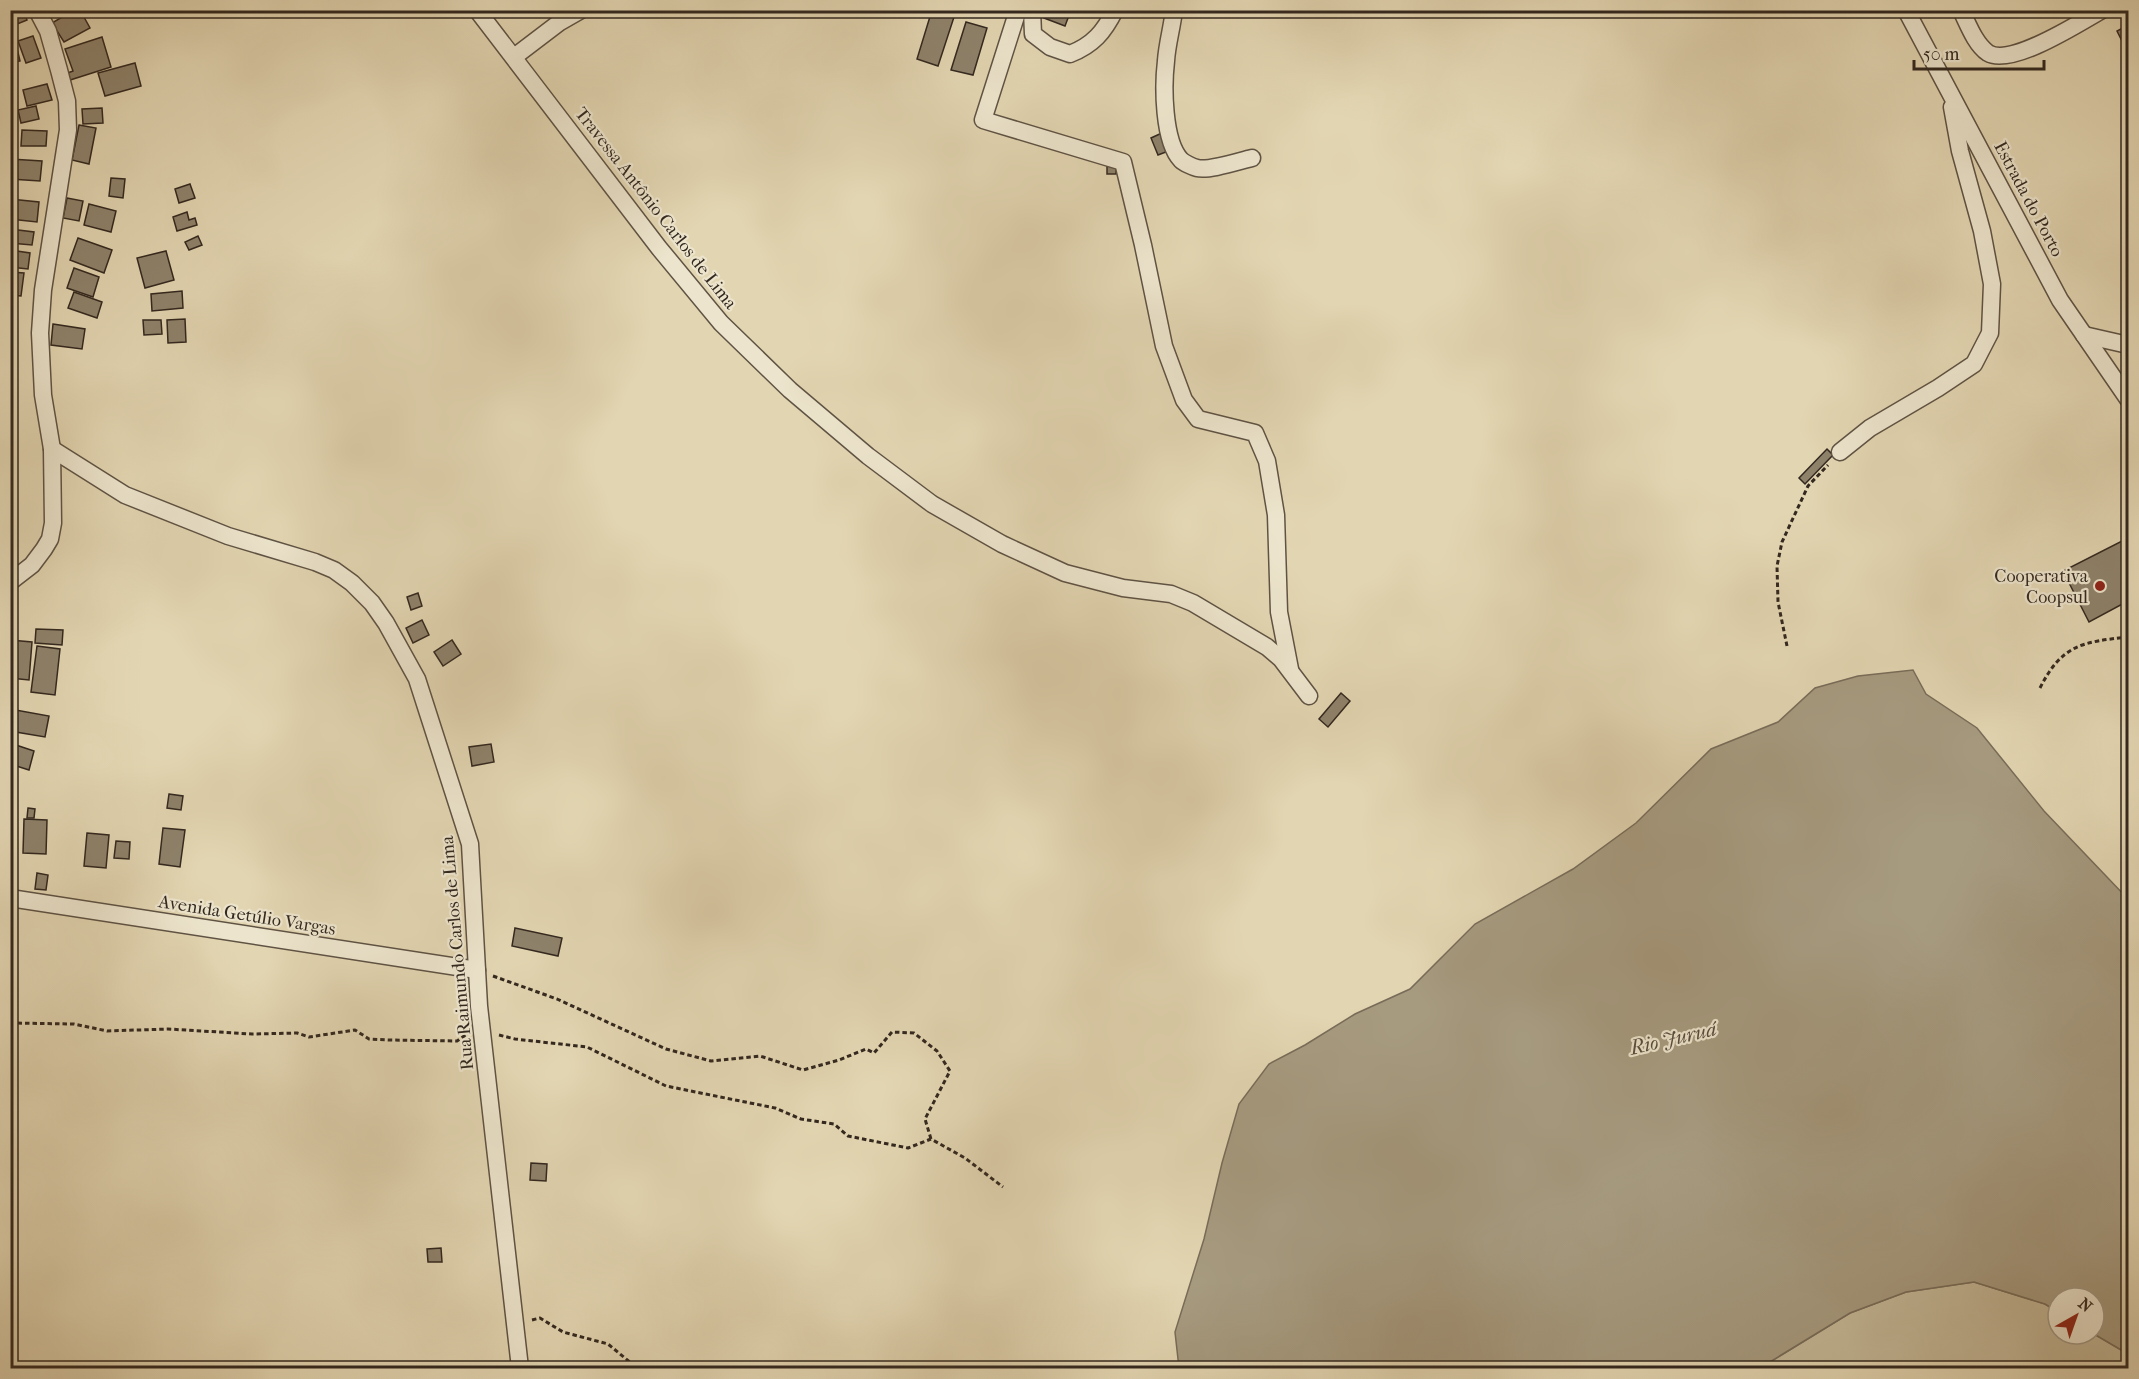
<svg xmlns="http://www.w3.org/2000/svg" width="2139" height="1379" font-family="'IM FELL French Canon',serif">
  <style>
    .green { fill: #c4b898; stroke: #7c705c; stroke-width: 1.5 }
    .water { fill: #a69a7f; stroke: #786c59; stroke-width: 1.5 }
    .building { fill: #8e826b; stroke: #33281f; stroke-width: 1.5 }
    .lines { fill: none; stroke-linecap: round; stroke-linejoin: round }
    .minor-casing { stroke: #5f5344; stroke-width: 19 }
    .path { stroke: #33281f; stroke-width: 3; stroke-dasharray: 4.5 3; stroke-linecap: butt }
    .minor { stroke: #ece4cc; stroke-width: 16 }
    .poi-dot { fill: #8f2418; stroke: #ece4cc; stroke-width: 2 }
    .labels { text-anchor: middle; stroke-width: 4.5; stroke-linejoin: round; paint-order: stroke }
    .street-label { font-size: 18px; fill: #33281f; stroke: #ece4cc }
    .poi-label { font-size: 18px; fill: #33281f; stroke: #ece4cc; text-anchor: end }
    .water-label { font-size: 20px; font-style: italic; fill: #564a3c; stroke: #ece4cc }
  </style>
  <rect width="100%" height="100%" fill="#e2d5b1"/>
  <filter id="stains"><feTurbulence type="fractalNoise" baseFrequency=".00333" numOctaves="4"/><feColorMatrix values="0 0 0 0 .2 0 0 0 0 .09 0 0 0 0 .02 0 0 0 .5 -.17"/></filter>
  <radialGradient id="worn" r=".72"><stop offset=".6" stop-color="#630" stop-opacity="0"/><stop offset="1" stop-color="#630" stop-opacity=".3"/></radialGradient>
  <path class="green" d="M1974,1282L2045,1304L2058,1312V1334H2094L2128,1354V1368H1760L1850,1313L1906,1292Z"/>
  <path class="water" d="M1913,670L1926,694L1977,728L2044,811L2128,899V1354L2094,1334V1298H2058V1312L2045,1304L1974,1282L1906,1292L1850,1313L1760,1368H1179L1175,1332L1204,1239L1222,1163L1239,1104L1269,1064L1305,1045L1355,1014L1410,989L1475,924L1573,869L1636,823L1711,749L1778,722L1815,688L1858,676Z"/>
  <g class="building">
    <path d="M10,10H24L27,20L10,27Z"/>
    <path d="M74,10H80L90,28L64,42L52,23Z"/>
    <path d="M932,10H945L955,14L938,66L917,59Z"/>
    <path d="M1047,10H1071L1065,26L1044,18Z"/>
    <path d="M966,22L987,28L973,75L951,70Z"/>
    <path d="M2128,25V48L2126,49L2117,31Z"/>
    <path d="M33,36L41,58L26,63L18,41Z"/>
    <path d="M102,37L111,67L67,81L65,74L73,71L65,49Z"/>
    <path d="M15,40L20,61L10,63V41Z"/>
    <path d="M135,63L141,86L105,96L98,73Z"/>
    <path d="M47,84L52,100L27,106L23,90Z"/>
    <path d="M36,106L39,119L21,123L18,110Z"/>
    <path d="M102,108L103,123L83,124L82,109Z"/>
    <path d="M79,125L96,128L89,164L72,160Z"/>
    <path d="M22,130L47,131L46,146H21Z"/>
    <path d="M1164,132L1171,150L1158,155L1151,138Z"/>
    <path d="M10,159L42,161L40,181L10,179Z"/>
    <rect x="1107" y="165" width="9" height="9"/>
    <path d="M111,178L125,179L123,198L109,196Z"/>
    <path d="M190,184L195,198L179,203L175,189Z"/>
    <path d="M67,198L83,201L79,221L63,218Z"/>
    <path d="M10,199L39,202L37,222L10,219Z"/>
    <path d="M89,204L116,211L111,232L84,225Z"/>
    <path d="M187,212L189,220L195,218L197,225L177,231L173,217Z"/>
    <path d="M10,229L34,232L32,245L10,243Z"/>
    <path d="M198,236L202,245L189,250L185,242Z"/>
    <path d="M78,238L112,250L104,273L70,260Z"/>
    <path d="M10,250L30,253L28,269L10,267Z"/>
    <path d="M166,251L174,280L145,288L137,258Z"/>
    <path d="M74,268L99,277L93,297L67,288Z"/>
    <path d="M10,272L24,273L21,296L10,295Z"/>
    <path d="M182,291L183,308L152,311L151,294Z"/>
    <path d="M74,292L102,302L97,318L68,308Z"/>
    <path d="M185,319L186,342L168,343L167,320Z"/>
    <path d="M143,320H161L162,334L144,335Z"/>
    <path d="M53,324L85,329L82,349L51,345Z"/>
    <path d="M1827,449L1833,455L1805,484L1799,478Z"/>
    <path d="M2128,538V601L2089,622L2063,571Z"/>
    <path d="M418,593L422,606L411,610L407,597Z"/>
    <path d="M422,620L429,635L413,643L406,628Z"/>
    <path d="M36,629L63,630L62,645L35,643Z"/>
    <path d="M10,640L32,642L29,680L10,678Z"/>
    <path d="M452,640L461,654L443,666L434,652Z"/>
    <path d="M37,646L60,649L55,695L31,692Z"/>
    <path d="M1341,693L1350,701L1328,727L1319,719Z"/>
    <path d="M10,709L49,716L45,737L10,731Z"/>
    <path d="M10,743L34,751L29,770L10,764Z"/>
    <path d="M491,744L494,762L472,766L469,747Z"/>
    <path d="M169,794L183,796L181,810L167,808Z"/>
    <path d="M28,808L35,809L34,818H27Z"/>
    <path d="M24,819L47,820L46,854L23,853Z"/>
    <path d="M163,828L185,830L180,867L159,864Z"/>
    <path d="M87,833L109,835L106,868L84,866Z"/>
    <path d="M10,836H14L13,861H10Z"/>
    <path d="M116,841L130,842L129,859L114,858Z"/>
    <path d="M37,873L48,875L46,890L35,889Z"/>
    <path d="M515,928L562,938L558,956L512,946Z"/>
    <path d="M531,1163L547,1164L546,1181L530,1180Z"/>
    <path d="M441,1248L442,1262H428L427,1249Z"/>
  </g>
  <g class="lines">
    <g class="minor-casing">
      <g id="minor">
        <path d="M477,10L659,248L721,323L790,390L868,456L932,504L1002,544L1065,573L1123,588L1171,594L1193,603L1267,647L1281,659L1309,696"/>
        <path d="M1018,10L983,120L1123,162L1143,245L1164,346L1184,400L1198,419L1255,433L1267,461L1276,515L1279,612L1290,669"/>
        <path d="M1032,10L1033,34L1050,47L1070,54C1093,45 1104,32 1115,10"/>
        <path d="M1174,10C1172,28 1167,44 1166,61C1163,86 1163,141 1181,160C1184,163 1193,167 1197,168C1209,171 1239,161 1252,158"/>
        <path d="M1906,10L2060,300L2128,399"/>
        <path d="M1961,10C1968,24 1975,44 1988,53C2011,67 2079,23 2102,10"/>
        <path d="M514,57L560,22L581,10"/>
        <path d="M2084,335L2128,345"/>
        <path d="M52,449L125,495L228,536L315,562L334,570L352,583L372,603L386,623L417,679L470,844L479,1006L520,1368"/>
        <path d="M1840,452L1870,428L1938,388L1974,364L1990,333L1992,284L1982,231L1960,151L1952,107"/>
        <path d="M10,582L32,565L44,549L50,539L53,523L52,449L43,395L40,333L43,290L68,130L67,101L59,70L48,31L37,10"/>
        <path d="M10,898L477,970"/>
      </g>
    </g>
    <g class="path">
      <path d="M1787,646L1778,602L1777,566L1782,542L1808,486L1828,465"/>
      <path d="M2040,688C2062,644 2083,642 2128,637"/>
      <path d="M493,976L557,999L666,1049L711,1061L760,1056L803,1070L839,1060L866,1049L874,1053L892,1032L914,1033L937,1051L950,1071L925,1119L931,1139"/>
      <path d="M10,1023L74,1024L107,1031L168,1029L252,1034L297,1033L309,1037L355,1030L369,1039L389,1040L457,1041L467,1034"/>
      <path d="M499,1035L515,1039L587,1047L666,1086L775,1108L801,1119L834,1124L848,1136L908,1148L931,1139L965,1158L1003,1187"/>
      <path d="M532,1320L540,1318L563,1332L608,1344L637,1368"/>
    </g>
    <use href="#minor" class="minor"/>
  </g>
  <circle class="poi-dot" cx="2100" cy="586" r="6"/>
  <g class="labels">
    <g class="street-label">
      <text transform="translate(2029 199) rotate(62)" y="6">Estrada do Porto</text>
      <text transform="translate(656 208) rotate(52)" y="6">Travessa Antônio Carlos de Lima</text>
      <text transform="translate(247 915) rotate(9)" y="6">Avenida Getúlio Vargas</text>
      <text transform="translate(457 953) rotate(-95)" y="6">Rua Raimundo Carlos de Lima</text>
    </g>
    <g class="poi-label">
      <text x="2088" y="582">Cooperativa<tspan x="2088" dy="21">Coopsul</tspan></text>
    </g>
    <g class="water-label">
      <text transform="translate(1673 1038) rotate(-13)" y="7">Rio Juruá</text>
    </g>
  </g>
  <rect width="2139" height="1379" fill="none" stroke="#e2d5b1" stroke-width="36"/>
  <rect x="12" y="12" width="2115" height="1355" fill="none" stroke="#33281f" stroke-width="3"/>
  <rect x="18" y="18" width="2103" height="1343" fill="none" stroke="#33281f" stroke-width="1.5"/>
  <g transform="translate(2076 1316) rotate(40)"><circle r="28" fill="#ece4cc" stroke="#a29987" stroke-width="1.5"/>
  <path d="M0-4.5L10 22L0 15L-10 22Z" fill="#8f2418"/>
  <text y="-9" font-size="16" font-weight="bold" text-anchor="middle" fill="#33281f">N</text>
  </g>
  <path d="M1914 60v9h130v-9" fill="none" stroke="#33281f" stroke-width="3"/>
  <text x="1923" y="60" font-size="18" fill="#33281f" stroke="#ece4cc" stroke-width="4.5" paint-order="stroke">50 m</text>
  <rect width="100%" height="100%" filter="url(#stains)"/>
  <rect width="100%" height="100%" fill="url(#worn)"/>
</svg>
